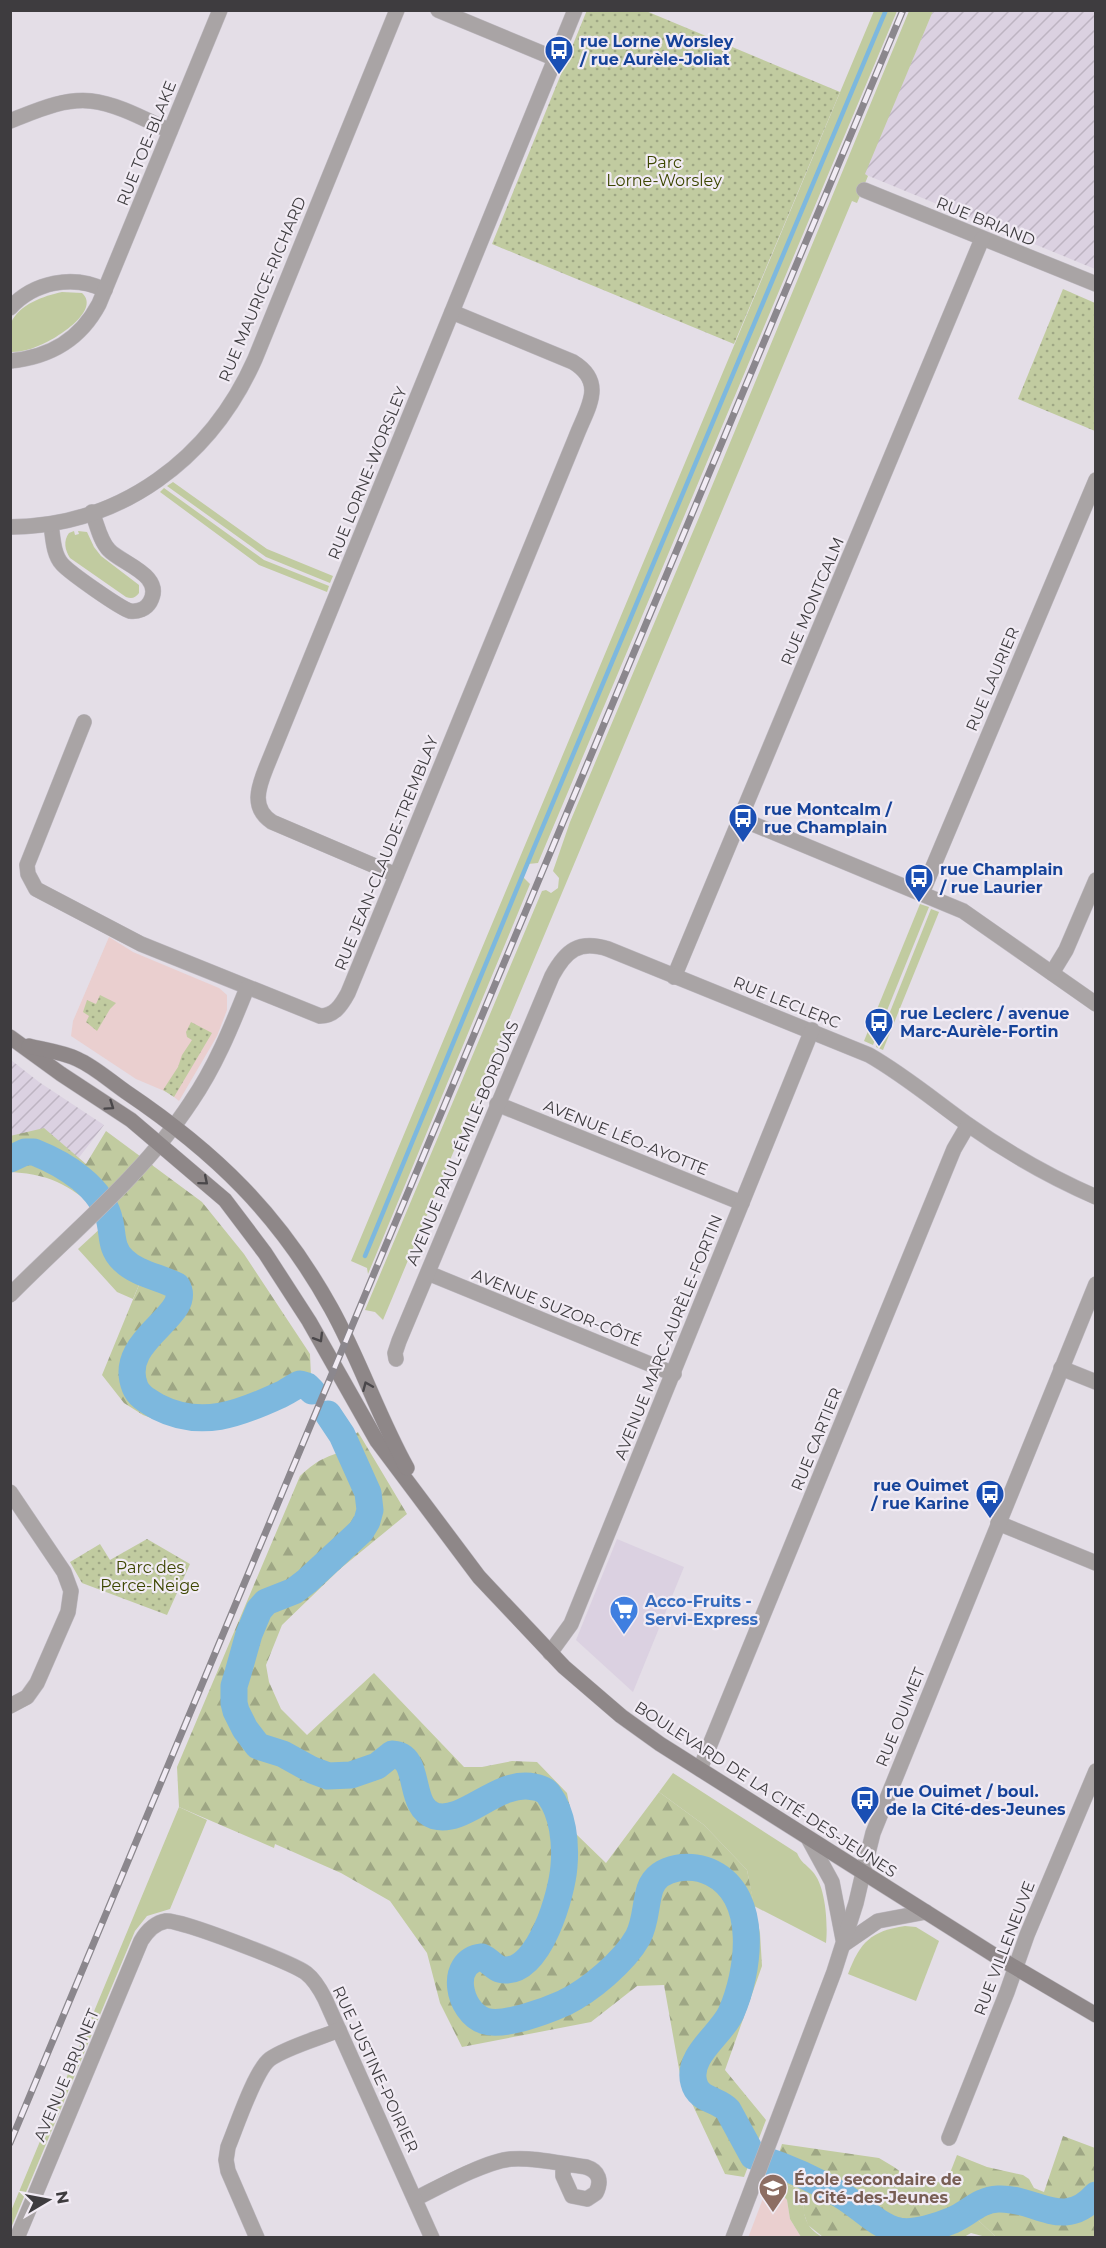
<svg xmlns="http://www.w3.org/2000/svg" width="1106" height="2248" font-family="Montserrat,sans-serif">
  <style>
    .built { fill: #dbd1e1 }
    .industrial { fill: url(#industrial-furrows) }
    .education { fill: #eacfcf }
    .green { fill: #c1cba0 }
    .forest { fill: url(#forest-firs) }
    .park { fill: url(#park-dots) }
    .lines { fill: none; stroke-linecap: round; stroke-linejoin: round }
    .stream { stroke: #7db8de; stroke-width: 4.5 }
    .river { stroke: #7db8de; stroke-width: 27 }
    .minor-casing { stroke: #bfbac2; stroke-width: 16 }
    .tertiary-casing { stroke: #bfbac2; stroke-width: 16 }
    .secondary-casing { stroke: #bfbac2; stroke-width: 16 }
    .minor { stroke: #a9a4a5; stroke-width: 15 }
    .tertiary { stroke: #a9a4a5; stroke-width: 15 }
    .secondary { stroke: #8e8788; stroke-width: 15 }
    .rail-casing { stroke: #8b878d; stroke-width: 7 }
    .rail { stroke: #f1ebf4; stroke-width: 4.5; stroke-dasharray: 14; stroke-linecap: butt }
    .oneway { stroke: #4a474a }
    .labels { text-anchor: middle; stroke-width: 4.5; stroke-linejoin: round; paint-order: stroke }
    .transit-label { font-size: 16px; font-weight: bold; fill: #164399; stroke: #f1ebf4; text-anchor: start }
    .street-label { font-size: 16px; fill: #3e3c3f; stroke: #f1ebf4 }
    .park-label { font-size: 16px; fill: #3c4600; stroke: #f1ebf4 }
    .shop-label { font-size: 16px; font-weight: bold; fill: #366cbe; stroke: #f1ebf4; text-anchor: start }
    .education-label { font-size: 16px; font-weight: bold; fill: #785e54; stroke: #f1ebf4; text-anchor: start }
  </style>
  <defs>
    <pattern id="industrial-furrows" width="10" height="10" patternUnits="userSpaceOnUse" patternTransform="scale(1.5)"><rect width="10" height="10" fill="#dbd1e1"/><path d="M-1 1l2-2M0 10L10 0M9 11l2-2" fill="none" stroke="#bdb4c2"/></pattern>
    <pattern id="forest-firs" width="22" height="20" patternUnits="userSpaceOnUse" patternTransform="scale(1.5)"><rect width="22" height="20" fill="#c1cba0"/><path d="M5 1l3.5 6h-7zM16 11l3.5 6h-7z" fill="#9ea684"/></pattern>
    <pattern id="park-dots" width="8" height="8" patternUnits="userSpaceOnUse" patternTransform="scale(1.5)"><rect width="8" height="8" fill="#c1cba0"/><path d="M2 2h.1M6 6h.1" fill="none" stroke="#9ea684" stroke-width="1.8" stroke-linecap="round"/></pattern>
  </defs>
  <rect width="100%" height="100%" fill="#e4dee7"/>
  <path class="built" d="M617,1539L684,1567L633,1692L576,1640Z"/>
  <g class="industrial">
    <path d="M933,11H1095V269L864,174Z"/>
    <path d="M11,1060L39,1082L104,1125L74,1164L11,1153Z"/>
  </g>
  <g class="education">
    <path d="M109,937L133,952L219,988L227,995V1010L217,1036L179,1101L169,1093L136,1079L71,1036L73,1021Z"/>
    <path d="M770,2180L787,2200L790,2219L801,2237L748,2238Z"/>
  </g>
  <g class="green">
    <path d="M874,11H897L538,863L528,864L523,870L522,876L530,884L368,1274L367,1268L351,1261Z"/>
    <path d="M909,11H933L865,174L868,176L857,203L852,201L383,1320L375,1312L365,1310L542,891L546,890L551,893L558,888L559,878L553,871L570,822L700,515Z"/>
    <path d="M62,292L82,293C102,311 53,341 38,346C29,350 20,352 11,352C10,344 8,330 11,323C19,304 44,296 62,292Z"/>
    <path d="M173,482L267,549L333,576L330,583L266,557L167,486Z"/>
    <path d="M164,488L264,560L329,586L327,592L259,565L160,492Z"/>
    <path d="M74,531L75,535L79,534L78,531L87,532L94,547L101,556L139,585V593C135,598 132,599 126,597L70,558C65,550 63,541 69,533Z"/>
    <path d="M920,904L929,907L873,1045L864,1041Z"/>
    <path d="M931,909L939,912L883,1050L876,1047Z"/>
    <path d="M103,1226C104,1252 117,1271 141,1280L133,1299L117,1292L78,1249Z"/>
    <path d="M673,1773L797,1853C801,1863 806,1864 812,1871C826,1885 828,1925 826,1943L754,1906L747,1870L704,1825L659,1792Z"/>
    <path d="M179,1807L207,1820L170,1909L147,1916L135,1931L11,2228V2211Z"/>
    <path d="M905,1926L916,1927L939,1941L916,2001L848,1974C860,1942 871,1931 905,1926Z"/>
    <path d="M771,2177L805,2193C801,2211 805,2229 823,2237H801L790,2219L787,2200L770,2180Z"/>
    <path d="M977,2219L996,2237H986L971,2233L964,2237L925,2238L944,2228L952,2229Z"/>
  </g>
  <g class="forest">
    <path d="M44,1128L86,1164L106,1131L202,1202L244,1254L310,1354L311,1376L287,1403L240,1420L206,1428L164,1423L143,1415L124,1403L102,1375L141,1280C114,1270 97,1244 106,1215C70,1188 57,1175 11,1172L10,1136Z"/>
    <path d="M358,1432L407,1514L340,1569L282,1625L266,1665L269,1682L281,1709L307,1735L374,1673L464,1767H482L512,1761L537,1762L567,1793L575,1833L606,1863L659,1792L704,1825L747,1870L760,1933L762,1966L725,2070L766,2120L744,2177L725,2174L681,2080L664,1985L637,1986L591,2022L462,2047L440,2003L427,1953L390,1901L341,1873L275,1844L274,1848L179,1807L177,1767L300,1476C319,1458 331,1454 356,1449L353,1436Z"/>
    <path d="M1063,2136L1095,2148V2237H996L977,2219L964,2226L944,2228L925,2237H823L808,2225L803,2211L805,2193L771,2177L782,2144L879,2158L894,2167L917,2184L941,2182L950,2173L957,2155L987,2167L1023,2175L1029,2179L1034,2188L1044,2192Z"/>
  </g>
  <g class="park">
    <path d="M587,10L646,11L840,92L734,344L492,244Z"/>
    <path d="M1063,289L1095,303V431L1018,399Z"/>
    <path d="M100,995L116,1003L110,1009L97,1031L86,1022L89,1016L83,1012L87,1000L96,1004Z"/>
    <path d="M191,1022L212,1033L174,1097L163,1090L178,1067L182,1055L192,1040L187,1037L186,1032Z"/>
    <path d="M147,1539L190,1564L167,1615L82,1583L70,1562L100,1544L110,1560Z"/>
  </g>
  <g class="lines">
    <path class="stream" d="M365,1256L533,850L886,10"/>
    <g class="river">
      <path d="M10,1159L25,1152H34C64,1164 103,1187 110,1222C113,1236 111,1249 123,1260C137,1274 160,1277 177,1286C194,1316 116,1339 135,1387C139,1397 148,1401 158,1407C201,1429 239,1414 280,1395C287,1392 293,1387 300,1384L307,1386L312,1391"/>
      <path d="M328,1414L342,1435L368,1493L370,1510L367,1521L361,1531L307,1581L294,1591L266,1602L259,1610L249,1634L238,1673L234,1686V1703L236,1711L245,1729L258,1746L283,1754L312,1770L328,1776L351,1775L377,1766L392,1754C423,1755 406,1807 435,1816C465,1824 498,1779 534,1787C540,1788 546,1790 549,1795C563,1814 566,1843 564,1866C562,1894 540,1971 505,1970C495,1970 491,1961 482,1957C448,1961 458,2012 485,2021C504,2027 546,2011 564,2003C589,1991 624,1962 638,1937C646,1922 645,1905 650,1889C658,1865 693,1863 712,1873C760,1897 749,1972 731,2013C721,2035 686,2056 694,2083C698,2100 718,2099 728,2110L753,2156C782,2165 815,2179 841,2195C860,2206 877,2226 899,2231C914,2234 939,2226 953,2220C969,2213 979,2200 998,2199C1036,2197 1063,2232 1096,2195"/>
    </g>
    <g class="minor-casing">
      <g id="minor">
        <path d="M438,10L556,59"/>
        <path d="M10,121C36,111 63,98 91,101C118,104 146,120 170,131"/>
        <path d="M864,190L1096,284"/>
        <path d="M10,308C34,282 73,274 105,290"/>
        <path d="M10,361C50,357 80,340 99,304L220,10"/>
        <path d="M51,525C53,537 53,554 62,564C70,573 120,608 130,611C138,612 146,609 150,602C165,575 122,564 109,550C100,541 97,524 92,512"/>
        <path d="M10,527C122,526 211,458 255,359L397,10"/>
        <path d="M84,722L27,865L28,874L36,889L141,944L320,1016C334,1016 341,1006 348,993L576,437C587,408 607,383 573,362L452,312"/>
        <path d="M741,819L963,911L1096,1004"/>
        <path d="M396,875L272,822C251,808 258,788 266,768L575,10"/>
        <path d="M922,893L1096,480"/>
        <path d="M1052,973L1066,950L1096,880"/>
        <path d="M674,977L982,239"/>
        <path d="M497,1104L742,1203"/>
        <path d="M428,1273L674,1374"/>
        <path d="M10,1295C70,1234 144,1174 191,1102C215,1067 231,1028 247,988"/>
        <path d="M396,1359L395,1353L399,1341L552,976C566,950 579,940 608,949L869,1055C904,1075 935,1101 967,1124C1008,1153 1050,1177 1096,1197"/>
        <path d="M1061,1368L1096,1382"/>
        <path d="M10,1492L64,1572L71,1591L68,1612L37,1683L27,1697L10,1706"/>
        <path d="M998,1523L1096,1563"/>
        <path d="M550,1653L571,1624L812,1030"/>
        <path d="M700,1769L954,1149L968,1125"/>
        <path d="M863,1873L873,1833L1096,1284"/>
        <path d="M949,2138L1007,1992L1027,1935L1096,1771"/>
        <path d="M415,2199C439,2187 486,2161 511,2159C535,2157 562,2164 586,2167C599,2171 602,2181 596,2193L587,2199L572,2196L563,2176V2164"/>
        <path d="M17,2238L141,1941C147,1931 154,1923 166,1921C180,1919 292,1963 306,1973C315,1980 320,1989 325,1999L432,2238"/>
        <path d="M257,2238L228,2171L226,2160L228,2147C236,2128 255,2070 270,2059C287,2047 320,2038 339,2030"/>
      </g>
    </g>
    <g class="tertiary-casing">
      <g id="tertiary">
        <path d="M808,1838L832,1882L843,1939"/>
        <path d="M843,1945L878,1921L926,1912"/>
        <path d="M733,2238L834,1972L856,1903L863,1873"/>
      </g>
    </g>
    <g class="secondary-casing">
      <g id="secondary">
        <path d="M10,1037L61,1074L131,1120L225,1200L265,1253L309,1321L377,1441L479,1577L564,1667L621,1716L660,1744L994,1955L1096,2015"/>
        <path d="M29,1046C44,1050 62,1052 77,1059C95,1067 110,1081 126,1092C215,1152 279,1214 331,1308C360,1360 378,1416 407,1468"/>
      </g>
    </g>
    <use href="#minor" class="minor"/>
    <use href="#tertiary" class="tertiary"/>
    <use href="#secondary" class="secondary"/>
    <g class="rail-casing">
      <path id="rail" d="M10,2143L903,10"/>
    </g>
    <use href="#rail" class="rail"/>
  </g>
  <defs><path id="oneway-chevron" d="M-2-3.5L2.5 0L-2 3.5" fill="none" stroke-width="1.6" stroke-linecap="round" stroke-linejoin="round" transform="scale(1.5)"/></defs>
  <g class="oneway">
    <use href="#oneway-chevron" transform="translate(110 1106) rotate(34)"/>
    <use href="#oneway-chevron" transform="translate(204 1181) rotate(40)"/>
    <use href="#oneway-chevron" transform="translate(319 1338) rotate(59)"/>
    <use href="#oneway-chevron" transform="translate(367 1386) rotate(-113)"/>
  </g>
  <defs>
    <g id="bus-pin" transform="scale(1.5)"><path d="M0 17L-7.5 6A9.5 9.5 0 1 1 7.5 6Z" fill="#1a4fb4" stroke="#f1ebf4"/><path d="M-5-6H5V4H4V6H2V4H-2V6H-4V4H-5ZM-3.5-4V0h7V-4ZM-3.5 1.2v1.5H-2V1.2ZM2 1.2v1.5H3.5V1.2Z" fill="#fff"/></g>
    <g id="supermarket-pin" transform="scale(1.5)"><path d="M0 17L-7.5 6A9.5 9.5 0 1 1 7.5 6Z" fill="#3f7fe0" stroke="#f1ebf4"/><path d="M-6-5.5h2.5l.6 2H6L4.5 2H-2.5L-4.4-4H-6ZM-1.5 3.2a1.3 1.3 0 1 0 .1 0ZM3 3.2a1.3 1.3 0 1 0 .1 0Z" fill="#fff"/></g>
    <g id="school-pin" transform="scale(1.5)"><path d="M0 17L-7.5 6A9.5 9.5 0 1 1 7.5 6Z" fill="#8d6e63" stroke="#f1ebf4"/><path d="M0-5L7-2L0 1L-7-2ZM-4 1L0 2.5L4 1V4Q0 6-4 4Z" fill="#fff"/></g>
  </defs>
  <g fill-rule="evenodd">
    <use href="#bus-pin" x="559" y="50"/>
    <use href="#bus-pin" x="743" y="818"/>
    <use href="#bus-pin" x="919" y="878"/>
    <use href="#bus-pin" x="879" y="1022"/>
    <use href="#bus-pin" x="990" y="1494"/>
    <use href="#supermarket-pin" x="624" y="1610"/>
    <use href="#bus-pin" x="865" y="1800"/>
    <use href="#school-pin" x="773" y="2188"/>
  </g>
  <g class="labels">
    <g class="transit-label">
      <text x="580" y="47">rue Lorne Worsley<tspan x="580" dy="18">/ rue Aurèle-Joliat</tspan></text>
      <text x="764" y="815">rue Montcalm /<tspan x="764" dy="18">rue Champlain</tspan></text>
      <text x="940" y="875">rue Champlain<tspan x="940" dy="18">/ rue Laurier</tspan></text>
      <text x="900" y="1019">rue Leclerc / avenue<tspan x="900" dy="18">Marc-Aurèle-Fortin</tspan></text>
      <text x="969" y="1491" text-anchor="end">rue Ouimet<tspan x="969" dy="18">/ rue Karine</tspan></text>
      <text x="886" y="1797">rue Ouimet / boul.<tspan x="886" dy="18">de la Cité-des-Jeunes</tspan></text>
    </g>
    <g class="street-label">
      <text transform="translate(146 143) rotate(-68)" y="6">RUE TOE-BLAKE</text>
      <text transform="translate(986 221) rotate(22)" y="6">RUE BRIAND</text>
      <text transform="translate(262 289) rotate(-67)" y="6">RUE MAURICE-RICHARD</text>
      <text transform="translate(367 473) rotate(-68)" y="6">RUE LORNE-WORSLEY</text>
      <text transform="translate(812 601) rotate(-67)" y="6">RUE MONTCALM</text>
      <text transform="translate(992 679) rotate(-67)" y="6">RUE LAURIER</text>
      <text transform="translate(386 853) rotate(-68)" y="6">RUE JEAN-CLAUDE-TREMBLAY</text>
      <text transform="translate(787 1002) rotate(22)" y="6">RUE LECLERC</text>
      <text transform="translate(626 1137) rotate(22)" y="6">AVENUE LÉO-AYOTTE</text>
      <text transform="translate(462 1143) rotate(-67)" y="6">AVENUE PAUL-ÉMILE-BORDUAS</text>
      <text transform="translate(557 1307) rotate(22)" y="6">AVENUE SUZOR-CÔTÉ</text>
      <text transform="translate(668 1337) rotate(-68)" y="6">AVENUE MARC-AURÈLE-FORTIN</text>
      <text transform="translate(816 1439) rotate(-68)" y="6">RUE CARTIER</text>
      <text transform="translate(900 1717) rotate(-68)" y="6">RUE OUIMET</text>
      <text transform="translate(766 1789) rotate(33)" y="6">BOULEVARD DE LA CITÉ-DES-JEUNES</text>
      <text transform="translate(1004 1948) rotate(-69)" y="6">RUE VILLENEUVE</text>
      <text transform="translate(376 2069) rotate(65)" y="6">RUE JUSTINE-POIRIER</text>
      <text transform="translate(66 2075) rotate(-67)" y="6">AVENUE BRUNET</text>
    </g>
    <g class="park-label">
      <text x="664" y="168">Parc<tspan x="664" dy="18">Lorne-Worsley</tspan></text>
      <text x="150" y="1573">Parc des<tspan x="150" dy="18">Perce-Neige</tspan></text>
    </g>
    <g class="shop-label">
      <text x="645" y="1607">Acco-Fruits -<tspan x="645" dy="18">Servi-Express</tspan></text>
    </g>
    <g class="education-label">
      <text x="794" y="2185">École secondaire de<tspan x="794" dy="18">la Cité-des-Jeunes</tspan></text>
    </g>
  </g>
  <rect width="1106" height="2248" fill="none" stroke="#3e3c3f" stroke-width="24"/>
  <g transform="translate(48 2200) rotate(80)" stroke="#f1ebf4" stroke-width="4.5" paint-order="stroke">
  <path d="M0-4.5L10 22L0 15L-10 22Z" fill="#3e3c3f"/>
  <text y="-9" font-size="16" font-weight="bold" text-anchor="middle" fill="#3e3c3f">N</text>
  </g>
</svg>
